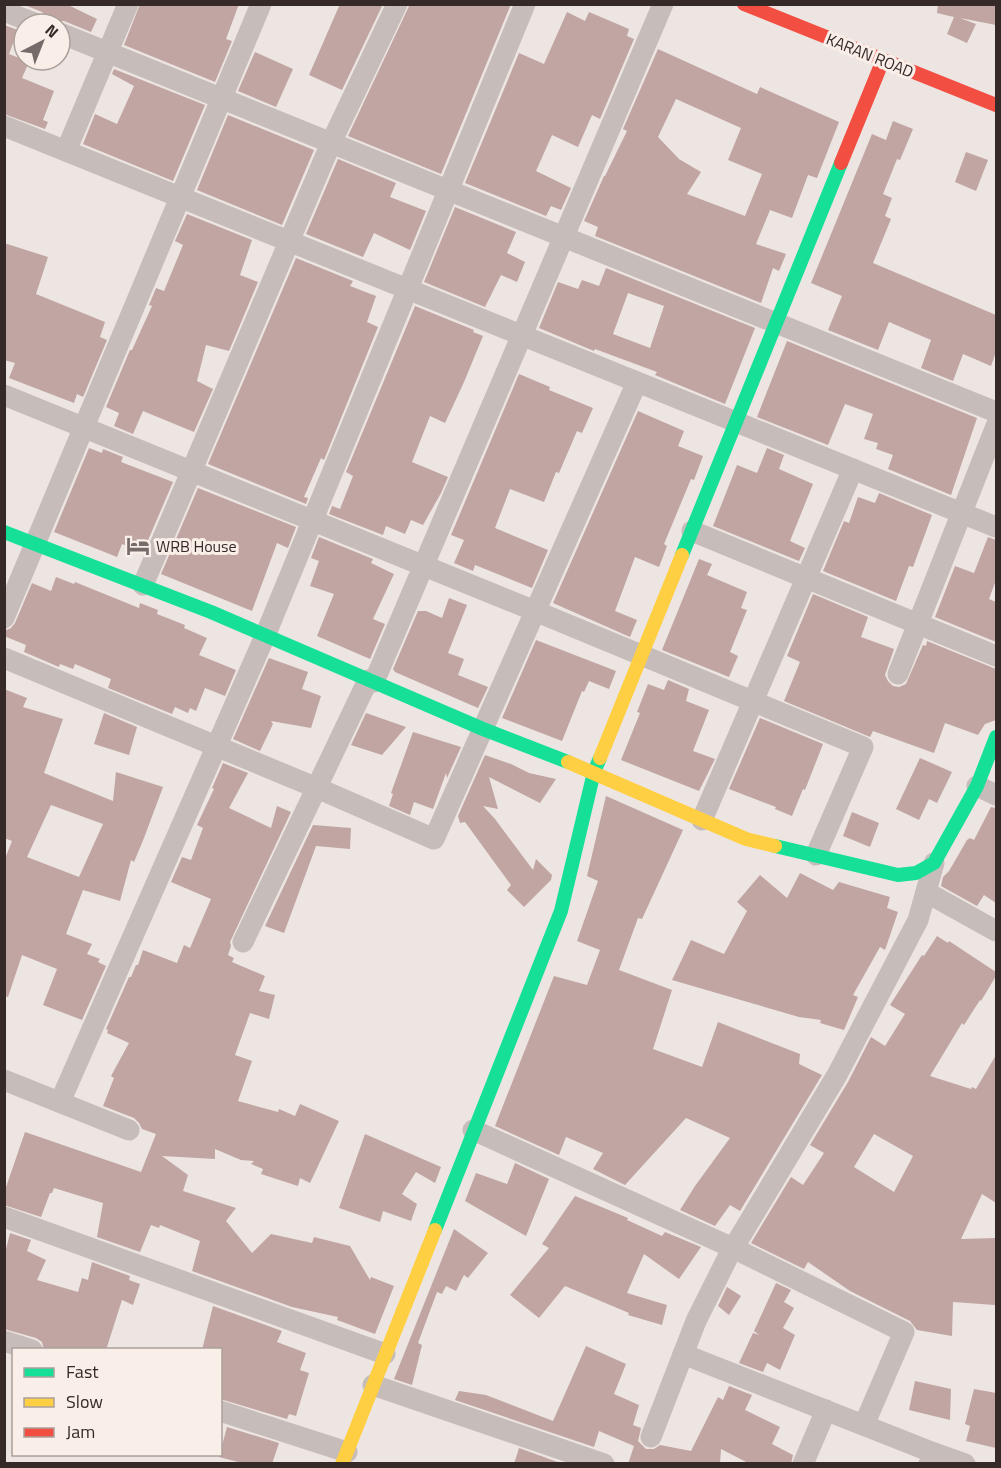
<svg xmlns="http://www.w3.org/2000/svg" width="1001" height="1468" font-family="'Titillium Web',sans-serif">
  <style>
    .building { fill: #c0a5a3; fill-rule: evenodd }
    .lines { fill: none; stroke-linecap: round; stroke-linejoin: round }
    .street { stroke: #c6bdba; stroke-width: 21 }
    .fast { stroke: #16e098; stroke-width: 14 }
    .slow { stroke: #ffcf43; stroke-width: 14 }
    .jam { stroke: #f24e42; stroke-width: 14 }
    .labels { text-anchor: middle; stroke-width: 6; stroke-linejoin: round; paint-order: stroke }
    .street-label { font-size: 16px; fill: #362a28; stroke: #f9eee8 }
    .poi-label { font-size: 16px; fill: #362a28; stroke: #f9eee8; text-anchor: start }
  </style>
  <rect width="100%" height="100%" fill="#ede5e1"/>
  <g class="building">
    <path d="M22,4H66L97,19L91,32L64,21H58L49,24L47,17L42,12Z"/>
    <path d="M140,4H239L226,39L232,41L215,82L124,45Z"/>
    <path d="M340,4H383L342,90L309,75Z"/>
    <path d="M410,4H511L441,174L348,136Z"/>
    <path d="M938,4H996V25L960,18L976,24L967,43L947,34L954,17L937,13Z"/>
    <path d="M567,12L585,21L589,12L629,29L627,36L634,39L600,119L592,115L578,147L552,135L536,171L571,188L561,210L551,206L546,216L465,183L519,53L544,64Z"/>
    <path d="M4,25L18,30L9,54L29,62L22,78L54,91L43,120L48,122L45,129L4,114Z"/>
    <path d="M658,49L757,94L760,87L839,122L817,178L808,175L792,218L770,210L756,244L786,254L779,271L773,268L761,303L595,236L598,227L584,221L604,176H605L627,131L623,129ZM676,99L741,128L728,160L762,174L745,216L687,194L701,172L679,159L658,137Z"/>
    <path d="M255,52L293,69L276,107L238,91Z"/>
    <path d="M114,69L205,105L173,181L83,144L95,114L117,124L134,86L112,74Z"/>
    <path d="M228,115L314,150L282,225L197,190Z"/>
    <path d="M893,121L913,129L900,160L897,159L883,194L892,198L885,216L891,219L873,263L996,315V352L991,366L963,354L953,381L921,368L931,340L889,322L878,350L828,330L842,296L811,283L872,134L886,140Z"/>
    <path d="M966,152L988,160L976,191L955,182Z"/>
    <path d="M338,159L396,183L390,197L426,211L410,250L374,233L363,257L306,234Z"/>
    <path d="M455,207L516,232L507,253L525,262L517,282L501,275L485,307L424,282Z"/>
    <path d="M187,214L252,240L240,275L258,282L229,351L206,345L197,381L213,389L194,432L143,411L133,434L114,426L119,413L106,407L130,350H132L152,306L149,305L156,288L164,291L183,245L175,241Z"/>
    <path d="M4,243L48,257L36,294L105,322L100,337L107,340L83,397L77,394L74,403L9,378L15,363L4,360Z"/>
    <path d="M296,258L353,281L350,286L376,296L367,322L378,327L324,460L321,458L304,497L308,498L306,504L208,464Z"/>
    <path d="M606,268L755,328L725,404L655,375L657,372L595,349L594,351L539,328L558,282L578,289L582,280L599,286ZM628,293L664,306L650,348L613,334Z"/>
    <path d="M415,306L474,330L473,332L483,336L464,382L445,423L430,416L412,462L448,477L441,493L423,525L411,520L405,534L386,526L383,535L329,514L332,506L340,509L353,476L346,472Z"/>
    <path d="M787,341L977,418L951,495L888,469L893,455L876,449L878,443L864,439L873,414L845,404L828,445L757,417Z"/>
    <path d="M519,374L550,387L549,390L593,408L582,433L577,431L559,473L556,472L544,502L510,489L495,528L548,550L532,588L475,565L473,571L454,563L464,540L451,535Z"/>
    <path d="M638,411L684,431L678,446L703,456L694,480L691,479L664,544L667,546L659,567L635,557L615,611L637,620L630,637L553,603Z"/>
    <path d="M89,448L102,453L103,449L123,457L121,462L173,482L143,552L122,544L117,557L54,532Z"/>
    <path d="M767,448L784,455L779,469L813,484L790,541L805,548L799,561L713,526L737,465L757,473Z"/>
    <path d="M198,488L296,527L288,548L277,543L252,611L161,574Z"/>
    <path d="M879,493L932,515L913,567L909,566L896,601L823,571L844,521L849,523L858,497L875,503Z"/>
    <path d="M319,537L373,559L371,563L394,574L373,619L385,624L370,659L317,636L334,594L310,586L319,561L311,558Z"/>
    <path d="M988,537L996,540V580L989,599L996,602V642L935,617L955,566L974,573Z"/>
    <path d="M699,559L712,564L707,575L747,592L741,608L747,610L730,652L738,656L729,677L662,650Z"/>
    <path d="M56,577L74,584L75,582L139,608L140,603L158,610L157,614L185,625L184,628L207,638L199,655L236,670L225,696L205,688L196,711L190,708L188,713L175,707L172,714L108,688L111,679L75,664L73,669L60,664L59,667L24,652L26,645L4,636V631L11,628L15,623L32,583L51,591Z"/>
    <path d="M813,594L868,617L861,637L894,649L885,675L888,681L893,686L899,687L906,684L923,645L926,646L927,641L996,669V720L985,724L978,735L945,723L934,753L873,731L870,737L784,701L800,662L787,656Z"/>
    <path d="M449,598L467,605L448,653L464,659L458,675L488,687L478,708L395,672L393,669L418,611H426L442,618Z"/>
    <path d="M536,640L616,671L609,689L589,681L584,692L582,691L562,741L502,718Z"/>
    <path d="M269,658L308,672L302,689L321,696L311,728L271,721L273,724L260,751L233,739Z"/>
    <path d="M668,680L689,689L686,701L709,710L693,751L715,759L699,791L621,760L640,713L637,712L648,684L664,690Z"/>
    <path d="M4,689L27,698L23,707L63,719L44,773L113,801L116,772L163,787L144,838L134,862L131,860L120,901L83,890L66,934L92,944L87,954L100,959L98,962L106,966L82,1020L43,1005L57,969L22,955L8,997L4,996V861L12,841L4,838ZM51,805L103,824L79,877L27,857Z"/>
    <path d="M104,713L137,727L129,755L94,744Z"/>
    <path d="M366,713L406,727L382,755L351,745Z"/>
    <path d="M760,718L823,744L805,790L803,789L792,816L775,809L776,807L729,789Z"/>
    <path d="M413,732L461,747L447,778L446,773L433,809L414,802L410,815L389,806L393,794L391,793Z"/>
    <path d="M485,755L511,764L529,773L556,779L540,803L489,777L498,809L483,806L495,819L533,870L536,859L552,875L551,880L524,907L507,890L511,885L465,822L460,823L458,816Z"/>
    <path d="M920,758L952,772L937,803L929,799L919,820L896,809Z"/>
    <path d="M223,763L248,773L229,808L271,828L277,806L291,812L230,942L231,946L228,955L234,958L232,962L265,976L259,991L275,995L269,1019L250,1013L235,1055L252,1061L238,1101L278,1112L279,1109L295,1116L300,1104L339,1121L310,1183L300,1178L298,1186L261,1174L263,1169L251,1164L254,1161L241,1160L215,1149V1159L162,1156L188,1175L183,1191L236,1208L226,1221L252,1253L271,1234L312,1243L314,1237L350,1246L370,1280L371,1277L394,1286L375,1334L337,1320L338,1317L292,1307L192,1271L200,1241L160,1225L159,1228L151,1225L140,1252L97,1237L103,1203L54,1188L52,1193H50L41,1217L4,1205V1193L25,1132L141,1172L156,1134L142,1129L139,1123L134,1118L103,1106L114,1078L111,1076L129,1043L107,1033L108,1030L106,1029L129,977H131L136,965H138L143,950L177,963L184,945L190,948L211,899L171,882L182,857L191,860L203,828L197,825L214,789L212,788Z"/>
    <path d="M606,796L683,830L642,919L638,918L619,970L672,990L653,1049L702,1067L718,1022L800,1054L799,1064L822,1075L740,1211L730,1205L715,1226L680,1210L695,1186L730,1138L686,1118L625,1185L593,1169L603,1153L566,1137L559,1155L495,1126L554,976L587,985L600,950L577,941L598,881L587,876Z"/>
    <path d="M991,807L996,808V903L984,895L977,906L941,886L943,877L949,871L967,840L970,838L974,840Z"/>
    <path d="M852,812L879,823L870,847L843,836Z"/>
    <path d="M313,825L351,828L350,849L316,846L284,933L265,926Z"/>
    <path d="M800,873L833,890L839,882L890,897L887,908L898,912L885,950L880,947L853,995L858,997L844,1030L820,1023L821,1020L799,1017L672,980L691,940L724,954L747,911L737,902L760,875L787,898Z"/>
    <path d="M937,936L948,943L949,941L996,972V976L981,1001L980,1000L964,1025L962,1023L930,1076L971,1089L972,1087L976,1089L996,1055V1203L982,1194L961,1239L996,1238L995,1305L953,1302L952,1336L917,1330L910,1321L850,1291L808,1262L804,1269L751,1243L791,1177L803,1185L824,1153L810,1145L848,1082L871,1037L885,1046L905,1014L890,1005L922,955L924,956ZM874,1134L913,1156L894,1192L854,1167Z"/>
    <path d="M365,1134L441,1167L435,1183L416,1172L402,1194L417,1204L411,1221L383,1211L380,1222L339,1208Z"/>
    <path d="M515,1163L549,1179L526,1236L465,1201L476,1173L507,1184Z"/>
    <path d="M575,1196L628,1218L627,1220L662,1236L665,1232L701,1247L679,1279L644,1254L627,1293L667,1305L662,1325L628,1315L629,1313L565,1286L539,1318L510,1295L549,1248L542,1244Z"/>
    <path d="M454,1229L488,1253L468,1278L464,1275L456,1291L446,1286L442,1294L437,1292L418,1343L422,1345L412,1385L394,1379Z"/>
    <path d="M10,1233L31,1240L27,1251L46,1260L37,1280L78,1292L82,1278L88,1280L92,1262L130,1276L129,1280L140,1284L133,1305L122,1300L106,1350H44L42,1342L36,1338L4,1329V1257Z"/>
    <path d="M776,1283L791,1290L784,1302L794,1308L783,1328L795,1335L780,1370L767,1363L763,1372L739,1363L753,1333L759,1335L754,1331Z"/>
    <path d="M727,1287L741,1296L729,1315L718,1306Z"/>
    <path d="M213,1306L282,1331L277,1342L306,1353L300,1370L309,1373L296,1416L289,1414L287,1419L220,1399V1350H202Z"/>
    <path d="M586,1346L626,1364L614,1394L639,1405L633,1425L641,1428L638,1441L646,1449H654L660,1445L691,1451L718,1397L723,1400L729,1386L752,1395L745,1410L780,1427L772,1444L793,1455L791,1464H750L721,1449L720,1464H628L634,1446L599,1431L594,1447L455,1400L459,1391L486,1395L553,1421Z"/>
    <path d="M915,1381L951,1389L950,1420L909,1410Z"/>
    <path d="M974,1389L996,1393V1448L966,1441L970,1426L965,1424Z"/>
    <path d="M227,1427L279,1443L272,1464H246L219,1457Z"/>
    <path d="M519,1448L563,1464H514Z"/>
  </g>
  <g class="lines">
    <g class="street">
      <path d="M4,11L37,24"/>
      <path d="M60,33L996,412"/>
      <path d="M4,126L996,527"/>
      <path d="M66,151L128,4"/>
      <path d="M4,395L535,611L863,747L816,855"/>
      <path d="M692,531L996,656"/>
      <path d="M143,585L331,143L397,4"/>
      <path d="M4,618L261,4"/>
      <path d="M4,658L317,788L434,839L637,382"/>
      <path d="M898,674L996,426"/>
      <path d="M374,682L663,4"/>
      <path d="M977,786L996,795"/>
      <path d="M702,820L853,469"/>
      <path d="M926,892L996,931"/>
      <path d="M243,942L368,680"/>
      <path d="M4,1080L129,1130"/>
      <path d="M60,1102L265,636L525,4"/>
      <path d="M473,1130L733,1248L904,1332L864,1425"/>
      <path d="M4,1217L385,1354"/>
      <path d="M4,1341L32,1350"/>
      <path d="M683,1354L934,1453L929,1464"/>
      <path d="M373,1385L604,1464"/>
      <path d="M220,1411L347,1452"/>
      <path d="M651,1437L696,1321L728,1257L837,1075L918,920L934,863"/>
      <path d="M934,1453L965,1464"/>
      <path d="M803,1464L826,1410"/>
    </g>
    <g class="fast">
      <path d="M4,532L211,612L483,729L568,762"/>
      <path d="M682,555L841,163"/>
      <path d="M775,846L898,875L916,873L934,863L977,786L996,737"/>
      <path d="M435,1230L561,911L594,772L600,758"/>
    </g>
    <g class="slow">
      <path d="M600,758L682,555"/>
      <path d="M568,762L746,839L775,846"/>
      <path d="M342,1464L435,1230"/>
    </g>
    <g class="jam">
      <path d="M744,4L996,105"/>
      <path d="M841,163L883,60"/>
    </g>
  </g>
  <defs>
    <g id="hotel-bare" transform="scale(1.8)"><path d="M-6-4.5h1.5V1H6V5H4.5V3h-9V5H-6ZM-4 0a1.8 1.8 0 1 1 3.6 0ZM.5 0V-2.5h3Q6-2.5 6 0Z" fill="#766b69" stroke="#f9eee8" stroke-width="2.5" paint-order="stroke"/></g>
  </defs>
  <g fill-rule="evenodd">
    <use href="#hotel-bare" x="138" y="546"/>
  </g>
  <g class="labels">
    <g class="street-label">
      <text transform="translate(870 55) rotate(22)" y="6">KARAN ROAD</text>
    </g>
    <g class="poi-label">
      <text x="156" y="552">WRB House</text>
    </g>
  </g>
  <rect width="1001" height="1468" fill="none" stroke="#362a28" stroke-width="12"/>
  <rect x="12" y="1348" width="210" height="108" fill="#f9eee8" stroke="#aba09b" stroke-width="1.5"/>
  <rect x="24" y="1368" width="30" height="9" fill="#16e098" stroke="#aba09b" stroke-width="1.5"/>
  <text x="66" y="1378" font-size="18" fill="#362a28">Fast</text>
  <rect x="24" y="1398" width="30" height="9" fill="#ffcf43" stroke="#aba09b" stroke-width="1.5"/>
  <text x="66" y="1408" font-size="18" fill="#362a28">Slow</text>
  <rect x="24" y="1428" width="30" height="9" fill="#f24e42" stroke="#aba09b" stroke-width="1.5"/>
  <text x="66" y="1438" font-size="18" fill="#362a28">Jam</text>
  <g transform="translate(42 42) rotate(42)"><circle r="28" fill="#f9eee8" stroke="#aba09b" stroke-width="1.5"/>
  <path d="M0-4.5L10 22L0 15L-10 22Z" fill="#766b69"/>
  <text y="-9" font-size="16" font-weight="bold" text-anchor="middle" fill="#362a28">N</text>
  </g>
</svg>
